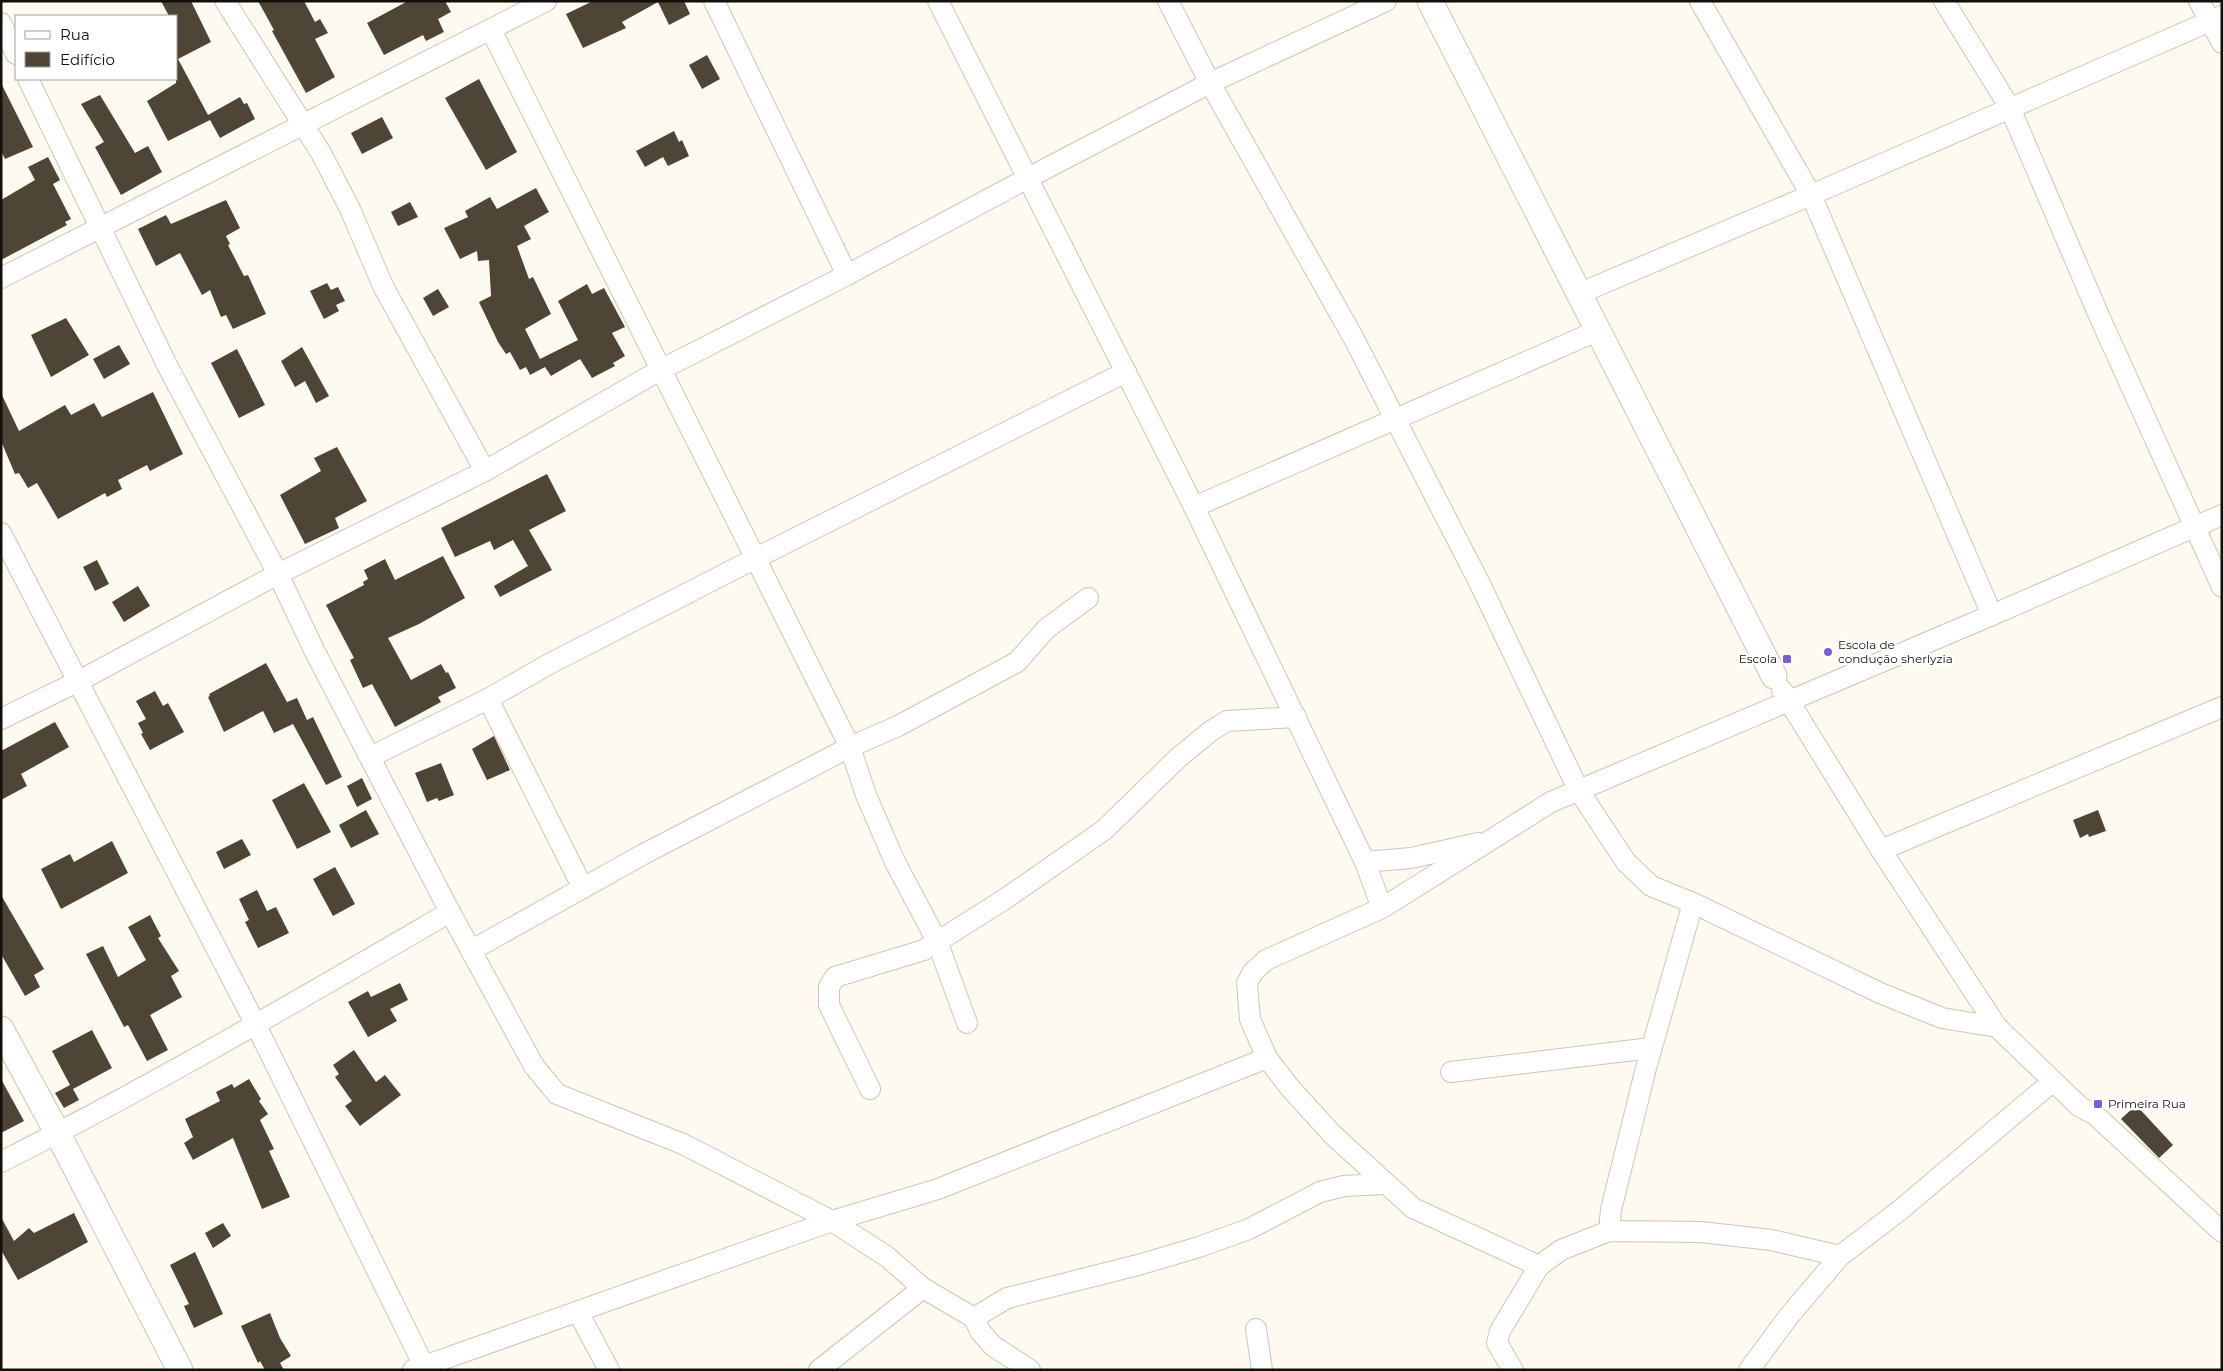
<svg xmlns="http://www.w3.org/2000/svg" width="2223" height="1371" font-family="Montserrat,sans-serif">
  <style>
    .building { fill: #4f4536 }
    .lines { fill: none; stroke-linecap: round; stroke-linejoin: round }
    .minor-casing { stroke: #d0c5b2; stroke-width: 22 }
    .tertiary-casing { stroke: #d0c5b2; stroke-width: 27 }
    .minor { stroke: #fff; stroke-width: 20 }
    .tertiary { stroke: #fff; stroke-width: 25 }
    .poi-dot { fill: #7b5ed9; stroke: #fff; stroke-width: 2 }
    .labels { text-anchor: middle; stroke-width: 5; stroke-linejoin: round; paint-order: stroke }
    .poi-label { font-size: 12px; fill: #130f09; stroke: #fff; text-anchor: start }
  </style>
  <rect width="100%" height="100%" fill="#fef9f1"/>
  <g class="building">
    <path d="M161,1H191L211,42L178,59L208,115L240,97L244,104L247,103L255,119L220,138L210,120L168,141L147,101L176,83V16H169Z"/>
    <path d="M258,1H304L315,22L320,19L328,33L315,39L335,77L306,93L272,31L274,30Z"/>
    <path d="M408,1H445L451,12L438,19L444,32L426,41L423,35L384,55L367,23Z"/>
    <path d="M593,1H684L690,14L669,25L658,2L622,22L626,28L583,48L566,14Z"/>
    <path d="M707,55L720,79L702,89L689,65Z"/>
    <path d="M479,79L517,152L486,170L445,98Z"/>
    <path d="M1,83L33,147L5,159L1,151Z"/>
    <path d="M100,95L135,153L148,146L162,172L121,195L95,147L104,142L81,104Z"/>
    <path d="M382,117L393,138L362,154L351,133Z"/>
    <path d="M674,131L679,142L682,140L689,156L668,166L663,157L645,167L636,151Z"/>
    <path d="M48,157L60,180L53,184L71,219L65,222L67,225L1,260V200L35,180L28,167Z"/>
    <path d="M536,188L549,212L524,226L531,239L517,246L529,279L533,277L551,314L525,329L540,359L578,340L558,301L587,284L592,294L604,288L625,327L612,333L625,356L613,363L615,366L592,378L580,359L551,376L545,367L530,375L526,367L520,370L510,352L506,354L498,342L479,302L491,296L489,260L478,261L477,251L460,259L444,228L468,217L465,211L490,197L497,209Z"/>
    <path d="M226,200L240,228L226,236L230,244L228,245L244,276L248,275L266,314L233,329L226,315L221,317L210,290L202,295L180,253L156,266L138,229L166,215L171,224Z"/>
    <path d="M410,202L418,217L398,226L391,212Z"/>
    <path d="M327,283L331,290L338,287L345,301L336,305L339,311L324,319L310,291Z"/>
    <path d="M438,289L449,307L433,316L423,298Z"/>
    <path d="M66,318L89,355L51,377L31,335Z"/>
    <path d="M119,345L130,364L104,379L93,359Z"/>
    <path d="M302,347L329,396L316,403L305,381L295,387L281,361Z"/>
    <path d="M237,349L265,405L239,418L211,363Z"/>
    <path d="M153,392L183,454L150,471L147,465L118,480L122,489L107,497L105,493L58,519L37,483L28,488L19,473L15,474L1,441V393L19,431L65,405L71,415L94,403L102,417Z"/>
    <path d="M337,447L367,501L335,518L339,528L305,544L280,495L321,471L314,458Z"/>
    <path d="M547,474L566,511L529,530L552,570L500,597L494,586L528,566L513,540L494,550L490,541L455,557L441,528Z"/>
    <path d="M443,556L465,598L419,624L388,638L411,680L441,664L446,673L448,672L456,688L438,697L441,702L395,727L372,684L363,688L350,660L354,658L326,605L364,585L363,582L368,579L364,570L385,559L395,580Z"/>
    <path d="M97,560L109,584L95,591L83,567Z"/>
    <path d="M138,586L150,606L124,622L112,602Z"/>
    <path d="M266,663L287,702L297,698L307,720L313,717L342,777L326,785L293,724L274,733L263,711L224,732L208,697L210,696L209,694Z"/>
    <path d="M155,691L163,706L168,703L184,732L150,750L141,734L143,733L138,723L146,719L136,701Z"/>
    <path d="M55,722L69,747L21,774L27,786L1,800V751Z"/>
    <path d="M494,736L510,770L487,780L472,749Z"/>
    <path d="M441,763L454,795L439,801L437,798L427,802L415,773Z"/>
    <path d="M362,778L372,799L357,807L347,786Z"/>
    <path d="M304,783L331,832L297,849L272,800Z"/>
    <path d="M366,810L379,834L351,848L339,825Z"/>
    <path d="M2098,810L2106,831L2089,837L2088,834L2080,838L2073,820Z"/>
    <path d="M242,839L251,855L224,869L216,852Z"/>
    <path d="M112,841L128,873L61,909L41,869L70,854L74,862Z"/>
    <path d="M335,867L355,904L333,916L313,879Z"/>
    <path d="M257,890L267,911L276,907L289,933L258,948L245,922L249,920L239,899Z"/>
    <path d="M1,895L44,969L34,975L40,987L25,996L1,954Z"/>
    <path d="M150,915L161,936L158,938L179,971L171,976L182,997L150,1015L168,1050L147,1061L128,1025L124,1027L86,954L103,946L118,977L146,960L128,927Z"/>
    <path d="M400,983L408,1000L390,1009L397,1021L368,1037L348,1002L368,991L371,997Z"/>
    <path d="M92,1030L112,1068L73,1089L79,1100L64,1108L55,1093L70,1085L52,1051Z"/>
    <path d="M354,1050L376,1082L385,1075L401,1095L360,1126L345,1106L352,1101L335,1077L339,1074L333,1065Z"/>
    <path d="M1,1079L24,1121L1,1133Z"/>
    <path d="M249,1079L261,1099L259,1101L268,1114L260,1120L274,1149L269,1151L290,1197L262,1209L233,1138L193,1160L184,1143L193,1137L185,1119L220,1101L216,1092L232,1084L234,1088Z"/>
    <path d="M2136,1105L2173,1145L2159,1158L2121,1119Z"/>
    <path d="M74,1213L88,1242L18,1280L1,1250V1217L14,1241L29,1228L34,1233Z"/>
    <path d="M223,1223L231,1236L213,1248L205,1233Z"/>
    <path d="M195,1252L223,1314L194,1328L184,1306L189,1304L170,1265Z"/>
    <path d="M270,1313L280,1338L291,1356L280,1363L284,1370H265L260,1361L258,1363L241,1326Z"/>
  </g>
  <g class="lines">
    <g class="minor-casing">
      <g id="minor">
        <path d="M225,1L321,153L350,209L384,288L485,471"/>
        <path d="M714,1L847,275"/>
        <path d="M938,1L1194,507L1365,862L1382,908"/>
        <path d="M1168,1L1210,83L1353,337L1479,582L1579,791L1626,862L1651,886L1693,903L1880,993L1942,1018L1997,1027"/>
        <path d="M1700,1L1811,195L1992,615"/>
        <path d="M1944,1L2010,108L2100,318L2222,587"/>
        <path d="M2199,1L2222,43"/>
        <path d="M1,23L16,54"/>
        <path d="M491,30L850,747L866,795L895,862L937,941L967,1023"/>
        <path d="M28,79L168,367L278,574L314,650L450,912L534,1066L557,1094L683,1144L832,1221L886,1256L923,1288L974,1318L980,1331L993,1346L1030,1370"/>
        <path d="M1,278L546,1"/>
        <path d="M1578,294L1811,195L2222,16"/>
        <path d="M1194,507L1597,331"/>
        <path d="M1,533L256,1025L424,1366"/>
        <path d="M1782,690L1881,850L1997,1027L2080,1107L2094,1114L2222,1232"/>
        <path d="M488,699L583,888"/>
        <path d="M1,719L79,681L278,574L485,471L660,370L847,275L1026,179L1210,83L1386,1"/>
        <path d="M370,757L488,699L549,664L756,558L1126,372"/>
        <path d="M1881,850L2222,707"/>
        <path d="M1365,862L1411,858L1478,843"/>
        <path d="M472,950L642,855L850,747L898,726L1017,662L1046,629L1088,598"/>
        <path d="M1451,1072L1651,1048"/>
        <path d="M870,1089L829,1005V987L835,977L924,950L1005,899L1104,830L1179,757L1211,731L1227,721L1296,717"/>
        <path d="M1,1162C154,1085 302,998 450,912"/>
        <path d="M1609,1231L1611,1210L1646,1068L1693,903"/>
        <path d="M1539,1266L1413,1208L1333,1135L1291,1089L1267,1058L1250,1019L1247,983L1253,972L1266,960L1382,908L1551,802L1992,615L2222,515"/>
        <path d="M578,1312L609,1370"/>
        <path d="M974,1318L1007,1298L1138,1265L1199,1247L1249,1229L1320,1192L1344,1186L1384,1184"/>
        <path d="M1256,1329L1262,1370"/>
        <path d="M413,1370L832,1221L938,1189L1267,1058"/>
        <path d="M819,1370L923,1288"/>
        <path d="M1513,1370L1497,1343L1500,1331L1539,1266L1561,1250L1609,1231L1701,1232L1771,1240L1840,1256"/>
        <path d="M1749,1370L1789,1316L1840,1256L1899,1211L2052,1082"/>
      </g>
    </g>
    <g class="tertiary-casing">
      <g id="tertiary">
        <path d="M1430,1L1774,676"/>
        <path d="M1,1029L58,1134L180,1370"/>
      </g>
    </g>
    <use href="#minor" class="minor"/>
    <use href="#tertiary" class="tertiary"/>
  </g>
  <g class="poi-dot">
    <circle cx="1828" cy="652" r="5"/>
    <rect x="1782" y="654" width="10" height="10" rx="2.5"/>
    <rect x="2093" y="1099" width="10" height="10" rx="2.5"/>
  </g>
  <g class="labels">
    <g class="poi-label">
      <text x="1838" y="649">Escola de<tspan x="1838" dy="14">condução sherlyzia</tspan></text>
      <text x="1777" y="663" text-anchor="end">Escola</text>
      <text x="2108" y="1108">Primeira Rua</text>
    </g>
  </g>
  <rect width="2223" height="1371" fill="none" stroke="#130f09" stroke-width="5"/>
  <rect x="15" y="15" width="162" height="65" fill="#ffffff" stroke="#a19f9d"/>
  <rect x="25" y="31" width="25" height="8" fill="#ffffff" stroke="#a19f9d"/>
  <text x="60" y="40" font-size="15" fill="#130f09">Rua</text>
  <rect x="25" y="52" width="25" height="15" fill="#4f4536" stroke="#a19f9d"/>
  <text x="60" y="65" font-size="15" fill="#130f09">Edifício</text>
</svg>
